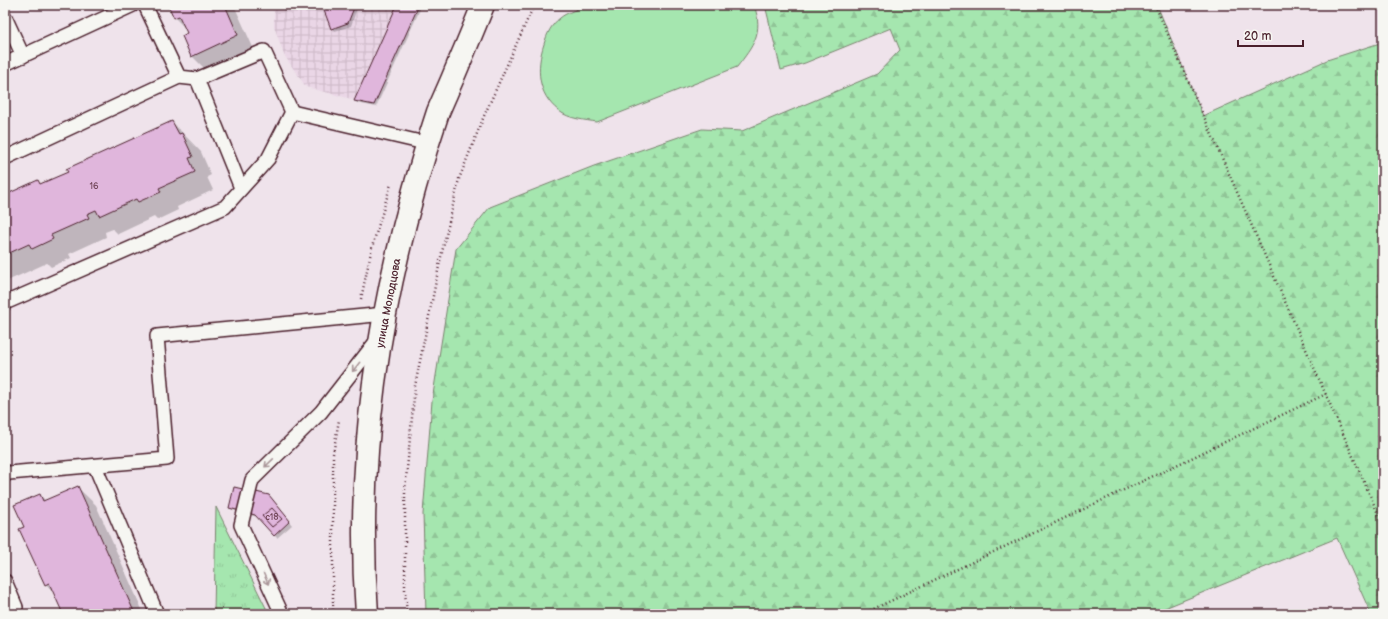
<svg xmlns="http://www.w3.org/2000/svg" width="1388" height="619" font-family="'Balsamiq Sans',sans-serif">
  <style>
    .industrial { fill: url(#industrial-grid) }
    .grass { fill: url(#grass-tufts); stroke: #78826d }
    .forest { fill: url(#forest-firs); stroke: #78826d }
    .garden { fill: #a5e6af; stroke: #78826d }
    .shadow { fill: #0003 }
    .building { fill: #e0b6dc; stroke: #4a1f2b }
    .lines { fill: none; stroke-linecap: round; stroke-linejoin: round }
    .service-casing { stroke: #4a1f2b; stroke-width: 16 }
    .tertiary-casing { stroke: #4a1f2b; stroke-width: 25 }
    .path { stroke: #4a1f2b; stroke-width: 2.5; stroke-dasharray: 1 3; stroke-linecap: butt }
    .service { stroke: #f6f6f2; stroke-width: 13 }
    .tertiary { stroke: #f6f6f2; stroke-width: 22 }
    .oneway { stroke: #a99598 }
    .labels { text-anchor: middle; stroke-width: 3.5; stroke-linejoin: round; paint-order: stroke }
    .number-label { font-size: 9px; fill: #704557 }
    .street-label { font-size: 11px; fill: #4a1f2b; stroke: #f6f6f2 }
  </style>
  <defs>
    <pattern id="industrial-grid" width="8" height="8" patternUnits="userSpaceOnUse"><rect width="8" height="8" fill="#ead6e6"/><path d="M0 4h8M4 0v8" fill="none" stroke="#cab7c5"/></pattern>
    <pattern id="grass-tufts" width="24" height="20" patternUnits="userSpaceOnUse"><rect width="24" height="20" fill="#a5e6af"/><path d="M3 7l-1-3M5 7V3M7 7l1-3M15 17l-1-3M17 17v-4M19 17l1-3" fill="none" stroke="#90c597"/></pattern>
    <pattern id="forest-firs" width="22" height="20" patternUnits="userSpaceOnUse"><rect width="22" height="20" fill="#a5e6af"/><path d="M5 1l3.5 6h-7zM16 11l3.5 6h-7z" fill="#90c597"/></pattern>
  </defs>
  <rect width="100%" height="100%" fill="#efe3eb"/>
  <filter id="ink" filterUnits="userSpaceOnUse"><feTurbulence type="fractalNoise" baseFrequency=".025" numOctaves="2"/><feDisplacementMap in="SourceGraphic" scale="8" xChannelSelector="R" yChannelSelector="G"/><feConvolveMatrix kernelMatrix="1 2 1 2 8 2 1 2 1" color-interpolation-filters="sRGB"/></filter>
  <g filter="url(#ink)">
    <path class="industrial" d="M271,5H419L374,105L306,87L284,55L274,26V12Z"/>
    <path class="grass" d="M216,507L269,614H214Z"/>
    <path class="forest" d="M765,5H834L835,6L838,5H1157L1203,116L1327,60L1383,42V614H1371L1337,538L1150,614H426L423,514L432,401L456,249L490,207L594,166L702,129L742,131L877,74L900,50L891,28L805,63L781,70Z"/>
    <path class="garden" d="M588,5H754C764,33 753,46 737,67L597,122C585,120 569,119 559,111C537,94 536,68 544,44C547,34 551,25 560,18C567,12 579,9 588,5Z"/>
    <g class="shadow">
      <path d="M169,5H234L256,54L210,74L192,56L186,29L175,18Z"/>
      <path d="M323,5H358L351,26L335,31L332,28Z"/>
      <path d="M398,5H422L376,107L357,103L355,101Z"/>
      <path d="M172,122L201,152L211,175L207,177L213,190L177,207L178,210L157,220L154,217L118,234L113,229L105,232L106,237L69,254L71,258L51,267L47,263L5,282V196L38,181L41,185Z"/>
      <path d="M77,487L96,505L144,614H64L54,593L46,584L25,527L40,495L46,501Z"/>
      <path d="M271,499L292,525L277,538L258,517L233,510L230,508Z"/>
    </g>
    <g class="building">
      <path d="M168,5H225L238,35L191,57L182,36L187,33L179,16L174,18Z"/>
      <path d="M322,5H355L348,23L331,29Z"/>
      <path d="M397,5H419L374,105L354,101Z"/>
      <path d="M172,121L179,134L182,133L193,157L189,158L195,172L159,188L161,192L138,202L136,199L99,216L96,210L87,214L89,218L51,235L53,239L32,249L29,244L5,255V195L38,180L40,184L68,172L66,169Z"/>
      <path d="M78,486L135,614H63L49,583L45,585L19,529L24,527L14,505L40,494L43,501Z"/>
      <path d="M234,487L269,495L290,521L274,536L255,515L229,508Z"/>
      <path d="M272,508L282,519L272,527L262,516Z"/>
    </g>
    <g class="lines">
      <g class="service-casing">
        <g id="service">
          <path d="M145,5L179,77"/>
          <path d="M5,17L23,56"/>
          <path d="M5,64L133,5"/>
          <path d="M197,79L241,188"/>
          <path d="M5,158L179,77L197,79L264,51L292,112"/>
          <path d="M5,303L225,207L268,159L292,112L429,144"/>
          <path d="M95,466L157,614"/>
          <path d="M5,475L9,473L167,459L157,336L385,314"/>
          <path d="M5,581L16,607L11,614"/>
          <path d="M282,614L241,525L252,480L321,412L378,339"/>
        </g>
      </g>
      <g class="tertiary-casing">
        <path id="tertiary" d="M367,614C354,444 384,273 438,112C443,100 449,87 454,75C464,51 474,28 483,5"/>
      </g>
      <g class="path">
        <path d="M1155,5L1383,525"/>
        <path d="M361,299L372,247L391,184"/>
        <path d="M333,614V454L339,420"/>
        <path d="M407,614L405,592V490L415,386L440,261L459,179L484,116L534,5"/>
        <path d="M863,614L1326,394"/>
      </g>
      <use href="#service" class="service"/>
      <use href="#tertiary" class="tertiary"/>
    </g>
    <defs><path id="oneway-shaft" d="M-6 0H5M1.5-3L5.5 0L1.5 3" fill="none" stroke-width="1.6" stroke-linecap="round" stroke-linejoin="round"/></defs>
    <g class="oneway">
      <use href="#oneway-shaft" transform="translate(356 367) rotate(128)"/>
      <use href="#oneway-shaft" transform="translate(269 463) rotate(136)"/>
      <use href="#oneway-shaft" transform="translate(266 579) rotate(66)"/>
    </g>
  </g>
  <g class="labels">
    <g class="number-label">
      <text x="94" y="189">16</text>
      <text x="272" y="520">с18</text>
    </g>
    <g class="street-label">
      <text transform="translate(388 303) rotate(-79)" y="4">улица Молодцова</text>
    </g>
  </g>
  <rect width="1388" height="619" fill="none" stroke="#f6f6f2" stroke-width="20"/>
  <rect x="10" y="10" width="1368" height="599" fill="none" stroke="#4a1f2b" stroke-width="1.5" filter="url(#ink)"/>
  <path d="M1238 40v6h65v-6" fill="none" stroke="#4a1f2b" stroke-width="2"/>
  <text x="1244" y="40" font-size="12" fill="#4a1f2b" stroke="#f6f6f2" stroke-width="3" paint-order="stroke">20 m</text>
</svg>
